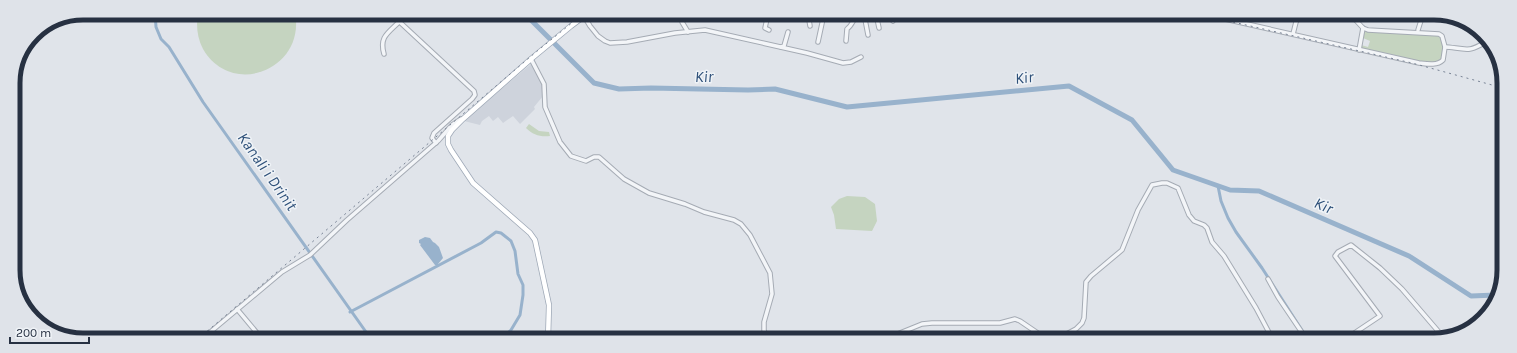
<svg xmlns="http://www.w3.org/2000/svg" width="1517" height="353" font-family="Karla,sans-serif">
  <style>
    .built { fill: #ced3dc }
    .green { fill: #c5d4c0 }
    .water { fill: #98b2cc }
    .lines { fill: none; stroke-linecap: round; stroke-linejoin: round }
    .canal { stroke: #98b2cc; stroke-width: 3 }
    .river { stroke: #98b2cc; stroke-width: 5 }
    .minor-casing { stroke: #a5abb4; stroke-width: 5.5 }
    .major-casing { stroke: #9ea8b6; stroke-width: 6 }
    .minor { stroke: #f3f5f8; stroke-width: 3.5 }
    .major { stroke: #fff; stroke-width: 4.5 }
    .rail { stroke: #788395; stroke-width: 1; stroke-dasharray: 2 4; stroke-linecap: butt }
    .labels { text-anchor: middle; stroke-width: 3; stroke-linejoin: round; paint-order: stroke }
    .water-label { font-size: 16px; font-style: italic; fill: #2e5079; stroke: #eff3f7 }
    .rim { fill: none; stroke: #273142; stroke-width: 5 }
  </style>
  <rect width="100%" height="100%" fill="#e0e4ea"/>
  <path class="built" d="M531,64L543,86V96L534,107L535,109L520,124L513,116L503,123L498,117L493,121L489,116L482,121L480,125L464,121Z"/>
  <g class="green">
    <path d="M198,13H295C306,69 232,99 203,49C197,38 196,25 198,13Z"/>
    <path d="M1363,31L1437,35C1446,40 1443,53 1441,61C1428,69 1408,58 1395,55C1385,53 1374,52 1364,49L1360,48L1361,45L1368,47L1370,41L1363,38Z"/>
    <path d="M529,124L539,131L549,132L550,136C540,137 533,135 526,128Z"/>
    <path d="M847,196L865,197L875,204L877,221L872,231L836,229L834,215L831,207L839,199Z"/>
  </g>
  <path class="water" d="M425,237L430,238L433,242L435,243L439,247L443,258L438,264V266L435,265L420,245L421,244L419,243V240Z"/>
  <g class="lines">
    <g class="canal">
      <path d="M155,13L156,27L161,39L169,47L203,102L371,339"/>
      <path d="M1218,186L1221,201L1228,218L1236,232L1262,268L1305,335"/>
      <path d="M350,312L481,243L496,232L501,233L511,241L515,251L518,274L523,285V295L520,315L511,330L501,339"/>
    </g>
    <path class="river" d="M524,13L594,83L619,89L651,88L748,90L775,89L847,107L1069,86L1132,120L1173,170L1230,190L1259,191L1409,256L1471,296L1496,295"/>
    <g class="minor-casing">
      <g id="minor">
        <path d="M390,13L474,91L475,95L472,99L434,133L432,138L436,143"/>
        <path d="M681,14L682,22L688,32"/>
        <path d="M768,14L765,28L769,30"/>
        <path d="M808,14L810,26"/>
        <path d="M864,14L868,35"/>
        <path d="M876,14L879,28"/>
        <path d="M886,14L893,21"/>
        <path d="M1203,14L1419,63C1427,64 1437,66 1443,60L1445,47L1442,36L1439,34L1368,30L1363,28L1350,14"/>
        <path d="M1079,15L1080,14"/>
        <path d="M584,16L590,26L598,36L605,41L610,43L627,42L675,33L705,30L807,53L843,63L851,62L861,57"/>
        <path d="M1041,16L1044,14"/>
        <path d="M1452,18H1454"/>
        <path d="M1418,30L1423,14"/>
        <path d="M1482,32L1485,42"/>
        <path d="M1293,34L1296,22L1301,14"/>
        <path d="M846,41L847,29C853,25 853,18 859,14"/>
        <path d="M818,42L824,14"/>
        <path d="M781,47L784,46L788,32"/>
        <path d="M1445,47C1453,47 1462,50 1470,49C1477,48 1482,43 1488,42"/>
        <path d="M1359,50L1363,28"/>
        <path d="M384,54C379,37 388,33 399,22"/>
        <path d="M531,59L544,84L545,107L560,142L571,156L586,161L594,157H599L624,179L649,193L685,204L704,212L734,220L741,224L750,235L770,273L772,294L764,322V330L767,339"/>
        <path d="M1268,279L1278,297L1307,340"/>
        <path d="M237,309L262,339"/>
        <path d="M202,339L282,272L310,255L347,220L438,141L452,125L461,119"/>
        <path d="M885,339L922,324L932,323H1000L1015,319L1020,321L1045,338L1052,339L1059,338L1076,329L1082,323L1084,318L1086,282L1091,276L1122,250L1138,210L1152,185L1162,183H1167L1178,188L1189,215L1194,221L1204,225L1207,228L1212,242L1224,256L1256,308L1273,340"/>
        <path d="M1344,340L1380,316L1335,256L1338,252L1351,245L1380,268L1402,289L1444,338"/>
      </g>
    </g>
    <g class="major-casing">
      <path id="major" d="M548,339L549,305L535,240L530,233L473,183L451,150L448,144V136L452,130L463,119L531,59L571,26L583,17L590,13"/>
    </g>
    <use href="#minor" class="minor"/>
    <use href="#major" class="major"/>
    <g class="rail">
      <path d="M1198,14L1412,63L1503,88"/>
      <path d="M198,339L536,52L584,13"/>
    </g>
  </g>
  <g class="labels">
    <g class="water-label">
      <text x="704" y="82">Kir</text>
      <text transform="translate(1024 77) rotate(-6)" y="6">Kir</text>
      <text transform="translate(268 171) rotate(55)" y="6">Kanali i Drinit</text>
      <text transform="translate(1324 205) rotate(24)" y="6">Kir</text>
    </g>
  </g>
  <path d="M0 0H1517V353H0ZM83 20H1434A63 63 0 0 1 1497 83V270A63 63 0 0 1 1434 333H83A63 63 0 0 1 20 270V83A63 63 0 0 1 83 20Z" fill="#dfe3e9" fill-rule="evenodd"/>
  <path class="rim" d="M83 20H1434A63 63 0 0 1 1497 83V270A63 63 0 0 1 1434 333H83A63 63 0 0 1 20 270V83A63 63 0 0 1 83 20Z"/>
  <path d="M10 337v6h79v-6" fill="none" stroke="#273142" stroke-width="2"/>
  <text x="16" y="337" font-size="12" fill="#273142" stroke="#eff3f7" stroke-width="3" paint-order="stroke">200 m</text>
</svg>
